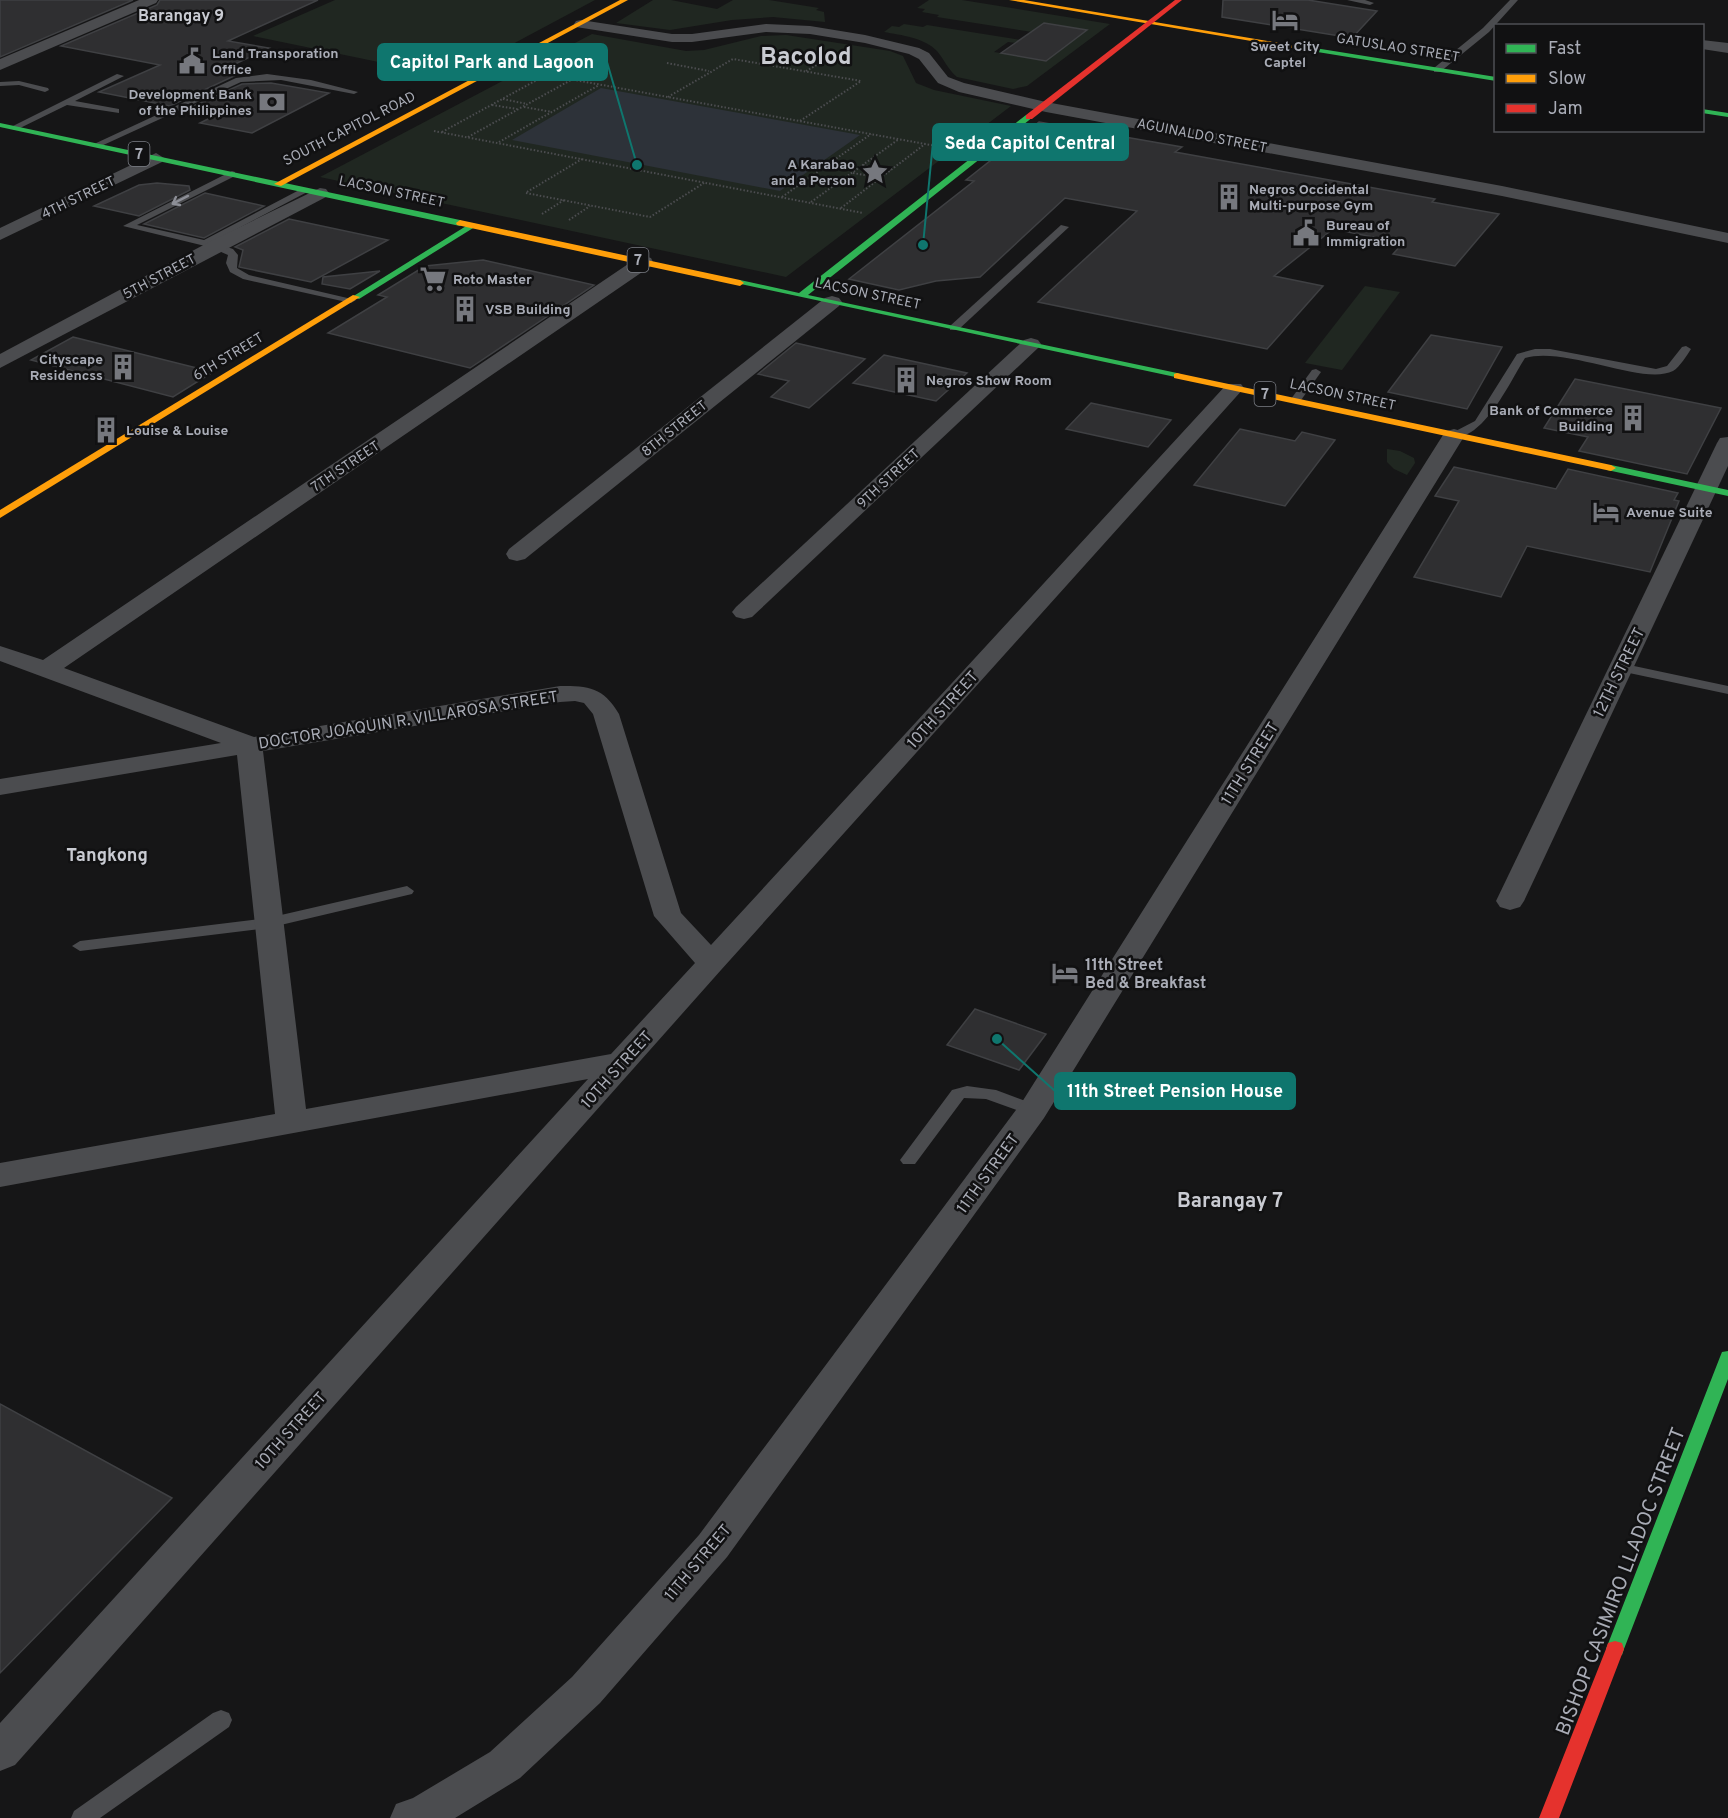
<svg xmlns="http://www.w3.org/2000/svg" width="1728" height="1818" font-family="Overpass,sans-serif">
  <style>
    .green { fill: #202721 }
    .water { fill: #2d3239 }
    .building { fill: #2f2f31; stroke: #3f4043; stroke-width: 1.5 }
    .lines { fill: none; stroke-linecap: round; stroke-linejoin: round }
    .path { stroke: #4c4d50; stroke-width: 2; stroke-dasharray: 1.5 2; stroke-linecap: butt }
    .lane { fill: #4b4c4f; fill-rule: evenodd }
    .street { fill: #4b4c4f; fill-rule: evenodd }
    .fast { fill: #30b455; fill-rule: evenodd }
    .slow { fill: #ff9f0a; fill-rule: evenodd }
    .jam { fill: #e5322d; fill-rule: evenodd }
    .oneway { stroke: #8d8f97 }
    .labels { text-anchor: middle; stroke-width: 5; stroke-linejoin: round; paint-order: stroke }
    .far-poi-label { font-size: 14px; font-weight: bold; fill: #a9acb6; stroke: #111112; text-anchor: start }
    .far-street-label { font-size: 14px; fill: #a9acb6; stroke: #111112 }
    .shield { fill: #111112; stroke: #7b7e85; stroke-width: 1.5 }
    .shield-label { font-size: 15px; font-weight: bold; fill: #a9acb6 }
    .far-quarter-label { font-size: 16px; font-weight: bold; fill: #c9cbd2; stroke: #111112 }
    .street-label { font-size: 16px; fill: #a9acb6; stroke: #111112 }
    .poi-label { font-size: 16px; font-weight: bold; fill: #a9acb6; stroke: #111112; text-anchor: start }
    .neighbourhood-label { font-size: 18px; font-weight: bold; fill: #c9cbd2; stroke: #111112 }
    .quarter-label { font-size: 20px; font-weight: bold; fill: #c9cbd2; stroke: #111112 }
    .near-street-label { font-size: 20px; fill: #a9acb6; stroke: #111112 }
    .far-town-label { font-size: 24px; font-weight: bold; fill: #c9cbd2; stroke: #111112 }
    .leader { fill: none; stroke: #0f766e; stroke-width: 2 }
    .callout-dot { fill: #0f766e; stroke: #111112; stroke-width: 2 }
    .callout { fill: #0f766e; stroke: #0f766e; stroke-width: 2 }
    .callout-label { font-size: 18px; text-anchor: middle; font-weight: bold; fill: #fff }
  </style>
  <rect width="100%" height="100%" fill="#161617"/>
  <g class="green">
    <path d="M335,0H595L451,77L253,36Z"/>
    <path d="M653,0H671L717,9L733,0H769L819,8L816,10L824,12L825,22L773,17L732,20L670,30L616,23Z"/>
    <path d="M929,0H962L1110,24L1027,86L1013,89L957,77C948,70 944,59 937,51C925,38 901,35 884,32L892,26L899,27L904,24L923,27L927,25L1021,40L1016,43L1008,42L994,52L1046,60L1086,30L1044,23L1032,32L937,17L939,15L922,12L925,9L917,8Z"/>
    <path d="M592,34L686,51L704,50L761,36L786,35L890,51L903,56L916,83L934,90L1011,106L786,277L320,177Z"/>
    <path d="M1365,286L1400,292L1342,370L1305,363Z"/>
    <path d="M1387,449L1400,451L1414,458L1415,463L1407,475L1394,469L1387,462Z"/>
  </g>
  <path class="water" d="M601,88L860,135L780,191L512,140Z"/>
  <g class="building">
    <path d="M0,0H133L0,57Z"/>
    <path d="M160,0H318L228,41L269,48L216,73L234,76L170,106L99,92L160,65L61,46L157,5Z"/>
    <path d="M1223,0H1308L1377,11L1352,38L1222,17Z"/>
    <path d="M1044,23L1087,30L1046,61L1001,53Z"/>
    <path d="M271,83L329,93L252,133L200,123L216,115L187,109L242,84Z"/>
    <path d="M1039,122L1182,147L1175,152L1435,199L1432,202L1499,214L1455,266L1393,254L1403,243L1333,229L1274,276L1323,286L1267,349L1038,302L1137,211L1065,198L980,277L936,281L899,290L849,279L974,181L966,180Z"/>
    <path d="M157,183L189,186L190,190L139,216L94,206L139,185Z"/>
    <path d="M205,193L264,206L204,238L144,224Z"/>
    <path d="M289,219L388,240L311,282L239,267L243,250L235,247Z"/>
    <path d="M483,260L594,285L470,368L328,333L387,297L378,295L425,266Z"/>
    <path d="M380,271L350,289L322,284L323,277Z"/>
    <path d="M1431,335L1502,347L1467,409L1388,392Z"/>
    <path d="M73,337L213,372L173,397L31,360Z"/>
    <path d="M796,343L865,359L809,408L771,397L789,381L758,374Z"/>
    <path d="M884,355L967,373L936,401L853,383Z"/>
    <path d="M1575,379L1721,408L1687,474L1579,451L1588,437L1544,428Z"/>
    <path d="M1091,403L1171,420L1148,447L1066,429Z"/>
    <path d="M1240,429L1295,441L1302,432L1335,440L1285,506L1194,485Z"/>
    <path d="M1454,467L1556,489L1568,469L1678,493L1674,500L1679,501L1650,572L1527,546L1501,597L1414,577L1459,501L1435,496Z"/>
    <path d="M975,1009L1046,1034L1019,1070L947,1045Z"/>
    <path d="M0,1404L172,1498L0,1673Z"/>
  </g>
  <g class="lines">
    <g class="path">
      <path d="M667,63L709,71"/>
      <path d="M780,66L802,53"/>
      <path d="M806,71L831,57"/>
      <path d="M542,74L947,148"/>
      <path d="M668,97L733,59L861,81L800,121"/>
      <path d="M503,99L527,104"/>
      <path d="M492,105L517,109"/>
      <path d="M524,107L552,112"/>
      <path d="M434,131L863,213"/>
      <path d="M442,132L546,75"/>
      <path d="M468,137L571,80"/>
      <path d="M499,142L599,85"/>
      <path d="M829,164L856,170"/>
      <path d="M863,165L891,170"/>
      <path d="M853,173L881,178"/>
      <path d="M527,192L582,159"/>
      <path d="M526,193L650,217L704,183"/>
      <path d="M782,197L871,134"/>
      <path d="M811,202L899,139"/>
      <path d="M841,208L925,144"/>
      <path d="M542,214L564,200"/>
      <path d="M569,220L590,206"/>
    </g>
    <g class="lane">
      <path d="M1347,0H1365L1374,3L1370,5Z"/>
      <path d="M1510,0H1518L1489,32L1440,72H1434V68L1483,28Z"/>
      <path d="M117,74L124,76L75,101L119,109V113L67,105L16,130L9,128Z"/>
      <path d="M267,74L311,80L358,92L354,94L281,80L241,82L99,147L92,145L236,78Z"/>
      <path d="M19,81L48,88L49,90L45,92L19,85L0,86V82Z"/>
      <path d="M232,171L235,172V176L137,225L204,240L303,188L311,190L205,246L123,226Z"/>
      <path d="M1061,225L1069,227L958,330H950V326Z"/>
      <path d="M215,243L233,249L238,255L237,268L249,275L356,300L351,303L243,279L230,272L226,263L228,255L212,248V244Z"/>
      <path d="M1686,346L1691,349C1687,355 1680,367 1673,371C1643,386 1566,346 1525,358C1510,381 1483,443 1450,437L1448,435L1475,421L1517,354L1535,349H1550L1656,369L1667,366L1682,347Z"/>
      <path d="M1316,369L1321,372L1299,403H1291V399L1312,370Z"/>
      <path d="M1620,663L1728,686V694L1615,670L1613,667L1615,664Z"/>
      <path d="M407,886L414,891L412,894L268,928L80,951L72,946L80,941L268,918Z"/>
      <path d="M967,1086L996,1090L1039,1106L1041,1110L1039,1114L1033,1116L986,1099L964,1098L915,1164H903L900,1160L903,1156L952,1090Z"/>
      <path d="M221,1710L229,1713L232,1720L229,1727L100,1818H71L74,1811L213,1713Z"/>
    </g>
    <g class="street">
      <path d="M139,0H158L156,3L0,70V59Z"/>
      <path d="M581,20L672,34H692L766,24L810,26L865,35L919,48L929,53L948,77L964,83L1046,102L1502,186L1728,233V243L1502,196L1046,112L959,92L938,83L919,59L909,54L865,43L810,34L766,32L692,42H672L576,27L574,24L576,21Z"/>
      <path d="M1702,40L1728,43V53L1702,49Z"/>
      <path d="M156,153L164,158L162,162L0,240V228Z"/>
      <path d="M320,188L326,189L329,193L326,197L0,368V354L209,242Z"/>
      <path d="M644,256L651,258L653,262L651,266L64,668L254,737L560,686C589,686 603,687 619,714L681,913L711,945L1227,384H1241L1244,388L721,970L15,1765L0,1771V1723L588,1079L0,1187V1163L275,1114L237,755L0,795V779L221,743L0,661V646L43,660L637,258ZM575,701L584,703L593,714L654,916L695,963L611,1054L306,1109L263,751L560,702Z"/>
      <path d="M832,296L839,298L842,302L839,306L525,559L517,561L509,559L506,554L509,549L825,298Z"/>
      <path d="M1031,338L1038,340L1041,344L1038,348L752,617L744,619L736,617L732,612L736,607L1024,340Z"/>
      <path d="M1454,429L1461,431L1465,435L1044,1118L727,1557L600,1703L520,1778L455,1818H390L396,1804L413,1798L490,1752L572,1677L699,1535L1022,1102L1443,435L1447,431Z"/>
      <path d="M1728,437V466L1524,901L1520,907L1510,910L1500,907L1496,901L1717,443L1720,438Z"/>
    </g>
    <g class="fast">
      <path d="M1296,45L1496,77V81L1299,49H1296Z"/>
      <path d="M1702,109L1728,113V117L1702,113Z"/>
      <path d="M1026,115L1033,117L808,295L1177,373L1180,374V378L736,283L740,280L799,293Z"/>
      <path d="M0,123L460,220L464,223L460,226L0,127Z"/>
      <path d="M471,223L478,225L359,299L352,297Z"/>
      <path d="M1611,465L1728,490V496L1607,470V466Z"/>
      <path d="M1728,1351V1379L1624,1649L1622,1655L1615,1657L1608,1655L1606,1649L1720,1357L1722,1352Z"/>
    </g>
    <g class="slow">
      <path d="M620,0H628L281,186L274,184Z"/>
      <path d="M1009,0H1024L1303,47L1299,49Z"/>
      <path d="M460,220L740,280L744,283L740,286L457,225L456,223Z"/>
      <path d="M353,295L360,297L0,518V510Z"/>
      <path d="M1177,373L1611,465L1616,468L1611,471L1174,378V374Z"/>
    </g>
    <g class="jam">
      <path d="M1175,0H1182L1032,119H1026V115Z"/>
      <path d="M1615,1641L1622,1643L1624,1649L1559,1818H1539L1606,1649L1608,1643Z"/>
    </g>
  </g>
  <defs><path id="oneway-shaft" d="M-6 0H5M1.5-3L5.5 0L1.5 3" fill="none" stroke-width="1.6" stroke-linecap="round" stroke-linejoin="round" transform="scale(1.5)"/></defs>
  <use class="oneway" href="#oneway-shaft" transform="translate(180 200) rotate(153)"/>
  <defs>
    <g id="hotel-bare" transform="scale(2.07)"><path d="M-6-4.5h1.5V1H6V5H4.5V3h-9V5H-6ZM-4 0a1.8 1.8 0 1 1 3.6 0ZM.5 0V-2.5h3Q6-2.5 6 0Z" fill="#76787e" stroke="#111112" stroke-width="2.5" paint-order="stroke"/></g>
    <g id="civic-bare" transform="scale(2.07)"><path d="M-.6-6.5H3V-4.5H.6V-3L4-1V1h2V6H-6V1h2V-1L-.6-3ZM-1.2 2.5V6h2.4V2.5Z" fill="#76787e" stroke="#111112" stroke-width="2.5" paint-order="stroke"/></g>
    <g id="bank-bare" transform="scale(2.07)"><path d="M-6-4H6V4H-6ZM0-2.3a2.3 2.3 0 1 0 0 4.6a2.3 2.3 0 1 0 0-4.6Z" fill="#76787e" stroke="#111112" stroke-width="2.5" paint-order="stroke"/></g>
    <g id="sight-bare" transform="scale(2.07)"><path d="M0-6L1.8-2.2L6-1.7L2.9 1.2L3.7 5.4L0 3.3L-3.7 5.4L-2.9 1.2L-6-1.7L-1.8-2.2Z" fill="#76787e" stroke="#111112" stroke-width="2.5" paint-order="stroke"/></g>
    <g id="building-bare" transform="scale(2.07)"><path d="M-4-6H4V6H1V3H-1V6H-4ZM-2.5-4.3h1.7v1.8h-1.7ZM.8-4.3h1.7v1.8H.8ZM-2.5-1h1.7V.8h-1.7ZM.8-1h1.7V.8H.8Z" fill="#76787e" stroke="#111112" stroke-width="2.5" paint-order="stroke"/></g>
    <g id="supermarket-bare" transform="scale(2.07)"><path d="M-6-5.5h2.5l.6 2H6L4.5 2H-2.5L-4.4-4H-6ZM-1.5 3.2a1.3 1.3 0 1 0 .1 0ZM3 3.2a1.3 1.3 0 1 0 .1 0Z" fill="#76787e" stroke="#111112" stroke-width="2.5" paint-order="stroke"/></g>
  </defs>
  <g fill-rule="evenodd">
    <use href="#hotel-bare" x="1285" y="20"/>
    <use href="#civic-bare" x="192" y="61"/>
    <use href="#bank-bare" x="272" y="102"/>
    <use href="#sight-bare" x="875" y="172"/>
    <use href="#building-bare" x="1229" y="197"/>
    <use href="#civic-bare" x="1306" y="233"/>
    <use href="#supermarket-bare" x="433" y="279"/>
    <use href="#building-bare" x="465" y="309"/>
    <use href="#building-bare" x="123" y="367"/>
    <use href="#building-bare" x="906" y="380"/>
    <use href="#building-bare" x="1633" y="418"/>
    <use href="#building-bare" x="106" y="430"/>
    <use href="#hotel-bare" x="1606" y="512"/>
    <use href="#hotel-bare" x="1065" y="973"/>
  </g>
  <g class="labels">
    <g class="far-poi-label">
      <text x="1285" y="51" text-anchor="middle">Sweet City<tspan x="1285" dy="16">Captel</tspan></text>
      <text x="212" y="58">Land Transporation<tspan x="212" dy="16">Office</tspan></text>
      <text x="252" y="99" text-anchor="end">Development Bank<tspan x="252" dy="16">of the Philippines</tspan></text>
      <text x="855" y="169" text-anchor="end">A Karabao<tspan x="855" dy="16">and a Person</tspan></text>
      <text x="1249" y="194">Negros Occidental<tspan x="1249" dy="16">Multi-purpose Gym</tspan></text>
      <text x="1326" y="230">Bureau of<tspan x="1326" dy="16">Immigration</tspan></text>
      <text x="453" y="284">Roto Master</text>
      <text x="485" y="314">VSB Building</text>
      <text x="103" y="364" text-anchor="end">Cityscape<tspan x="103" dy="16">Residencss</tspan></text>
      <text x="926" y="385">Negros Show Room</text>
      <text x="1613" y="415" text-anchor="end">Bank of Commerce<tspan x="1613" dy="16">Building</tspan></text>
      <text x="126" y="435">Louise &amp; Louise</text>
      <text x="1626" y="517">Avenue Suite</text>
    </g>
    <g class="far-street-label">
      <text transform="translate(1398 47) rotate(9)" y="5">GATUSLAO STREET</text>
      <text transform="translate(349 128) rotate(-27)" y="5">SOUTH CAPITOL ROAD</text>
      <text transform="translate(1202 135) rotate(11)" y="5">AGUINALDO STREET</text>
      <text transform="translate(392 191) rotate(12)" y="5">LACSON STREET</text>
      <text transform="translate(78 197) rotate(-26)" y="5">4TH STREET</text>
      <text transform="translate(159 276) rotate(-28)" y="5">5TH STREET</text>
      <text transform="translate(868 293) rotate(12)" y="5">LACSON STREET</text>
      <text transform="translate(228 356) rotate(-31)" y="5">6TH STREET</text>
      <text transform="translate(1343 394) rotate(12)" y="5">LACSON STREET</text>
      <text transform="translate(674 428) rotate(-39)" y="5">8TH STREET</text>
      <text transform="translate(345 466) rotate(-34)" y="5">7TH STREET</text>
      <text transform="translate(888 478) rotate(-43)" y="5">9TH STREET</text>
    </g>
    <g class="shield">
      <rect x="128.5" y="142" width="21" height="24" rx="4.5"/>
      <rect x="627.5" y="248" width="21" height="24" rx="4.5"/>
      <rect x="1254.5" y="382" width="21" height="24" rx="4.5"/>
    </g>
    <g class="shield-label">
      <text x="139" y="159">7</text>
      <text x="638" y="265">7</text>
      <text x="1265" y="399">7</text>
    </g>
    <g class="far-quarter-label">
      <text x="181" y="21">Barangay 9</text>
    </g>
    <g class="street-label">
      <text transform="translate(1618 672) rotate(-64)" y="6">12TH STREET</text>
      <text transform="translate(942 709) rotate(-48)" y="6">10TH STREET</text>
      <text transform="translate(408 719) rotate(-9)" y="6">DOCTOR JOAQUIN R. VILLAROSA STREET</text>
      <text transform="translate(1249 763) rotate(-58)" y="6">11TH STREET</text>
      <text transform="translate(616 1069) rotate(-48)" y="6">10TH STREET</text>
      <text transform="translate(987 1173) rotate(-54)" y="6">11TH STREET</text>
      <text transform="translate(290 1430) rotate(-48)" y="6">10TH STREET</text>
      <text transform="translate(697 1562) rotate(-50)" y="6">11TH STREET</text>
    </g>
    <g class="poi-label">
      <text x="1085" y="970">11th Street<tspan x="1085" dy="18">Bed &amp; Breakfast</tspan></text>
    </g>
    <g class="neighbourhood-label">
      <text x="107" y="861">Tangkong</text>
    </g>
    <g class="quarter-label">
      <text x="1230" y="1207">Barangay 7</text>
    </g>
    <g class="near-street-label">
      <text transform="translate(1620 1581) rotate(-69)" y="7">BISHOP CASIMIRO LLADOC STREET</text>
    </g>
    <g class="far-town-label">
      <text x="806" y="64">Bacolod</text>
    </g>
  </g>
  <path class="leader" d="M637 165L607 62M923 245L933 142M997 1039L1055 1091"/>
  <g class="callout-dot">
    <circle cx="637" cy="165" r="6"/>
    <circle cx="923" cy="245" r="6"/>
    <circle cx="997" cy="1039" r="6"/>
  </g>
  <g class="callout">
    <rect x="378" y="44" width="229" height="36" rx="6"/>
    <rect x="933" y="124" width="195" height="36" rx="6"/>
    <rect x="1055" y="1073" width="240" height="36" rx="6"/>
  </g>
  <g class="callout-label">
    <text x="492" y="68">Capitol Park and Lagoon</text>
    <text x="1030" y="149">Seda Capitol Central</text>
    <text x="1175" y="1097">11th Street Pension House</text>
  </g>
  <rect x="1494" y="24" width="210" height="108" fill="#111112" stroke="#4e4f54" stroke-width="1.5"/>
  <rect x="1506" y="44" width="30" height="9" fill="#30b455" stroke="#4e4f54" stroke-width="1.5"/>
  <text x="1548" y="54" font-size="18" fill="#a9acb6">Fast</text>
  <rect x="1506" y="74" width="30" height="9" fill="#ff9f0a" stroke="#4e4f54" stroke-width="1.5"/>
  <text x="1548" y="84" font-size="18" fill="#a9acb6">Slow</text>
  <rect x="1506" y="104" width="30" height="9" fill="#e5322d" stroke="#4e4f54" stroke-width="1.5"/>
  <text x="1548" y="114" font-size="18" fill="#a9acb6">Jam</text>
</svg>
